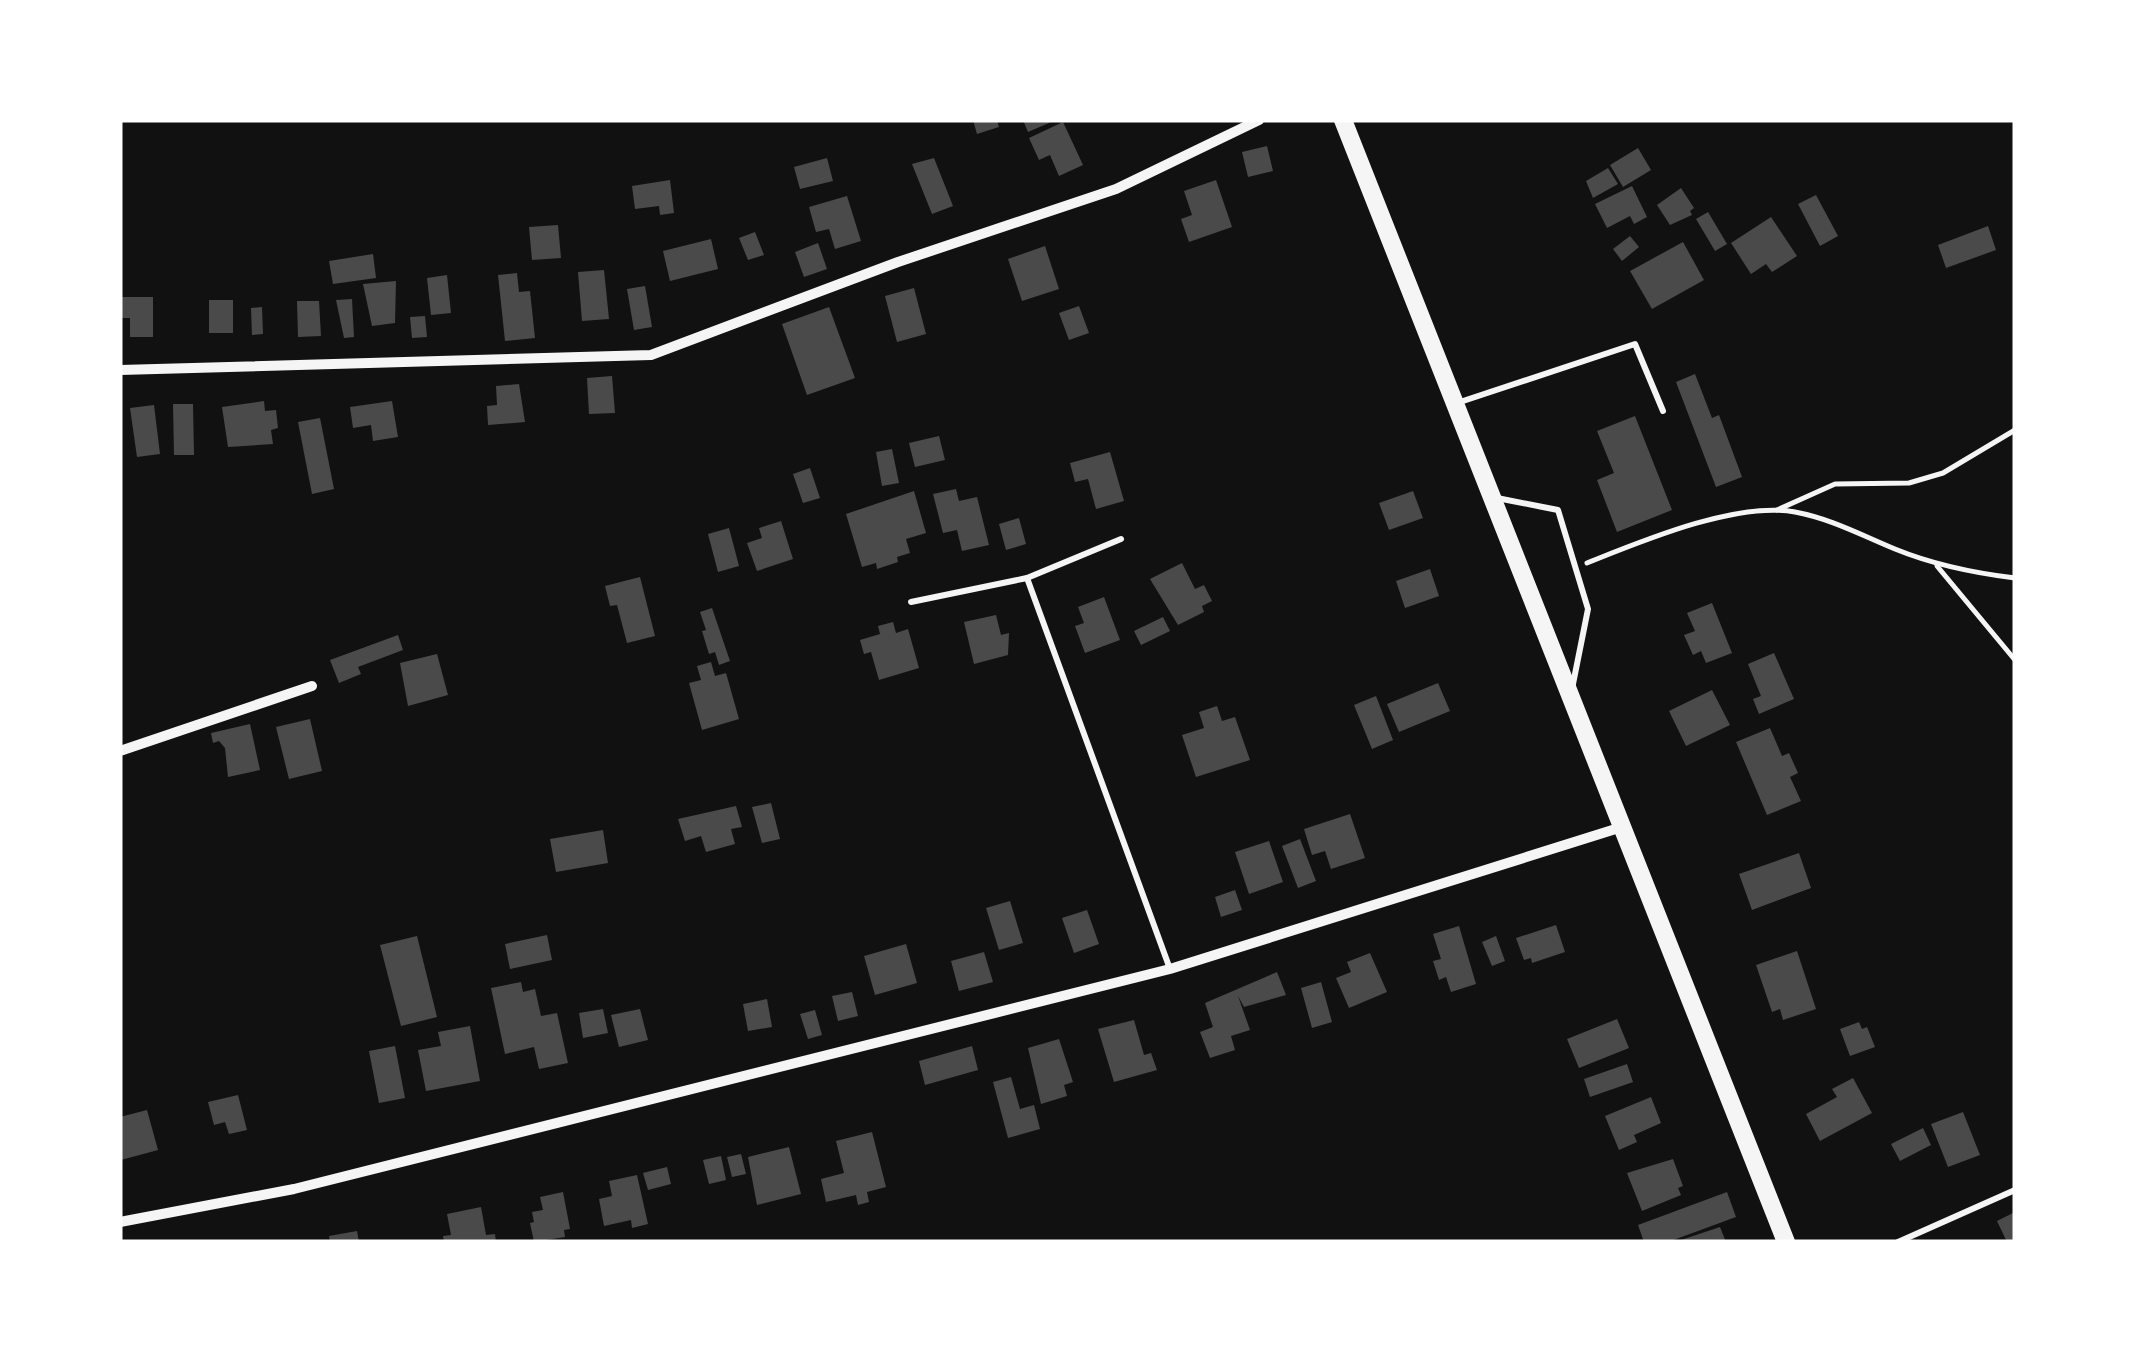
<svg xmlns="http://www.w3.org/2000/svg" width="2135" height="1362" font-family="'DM Sans',sans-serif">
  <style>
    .building { fill: #4a4a4a }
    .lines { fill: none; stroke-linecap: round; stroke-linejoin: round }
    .path { stroke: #f5f5f5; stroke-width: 5 }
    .service { stroke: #f5f5f5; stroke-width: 6 }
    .minor { stroke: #f5f5f5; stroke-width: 10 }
    .secondary { stroke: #f5f5f5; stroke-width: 18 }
  </style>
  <rect width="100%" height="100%" fill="#111"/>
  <g class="building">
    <path d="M973,120H997L999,127L977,134Z"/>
    <path d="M1023,120H1056L1028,132Z"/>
    <path d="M1063,122L1083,165L1059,176L1050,155L1039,160L1029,138Z"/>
    <path d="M1267,146L1273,171L1248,177L1242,152Z"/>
    <path d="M1638,148L1651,170L1623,187L1610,165Z"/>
    <path d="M827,158L833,181L800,189L794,167Z"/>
    <path d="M934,158L953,206L932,214L912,164Z"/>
    <path d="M1608,168L1618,184L1593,198L1586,181Z"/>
    <path d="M670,180L674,213L660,215L659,206L635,209L632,186Z"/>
    <path d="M1216,180L1232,227L1189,242L1181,219L1192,215L1184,191Z"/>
    <path d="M1632,186L1647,217L1634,224L1630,216L1607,228L1595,204Z"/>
    <path d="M1681,188L1694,208L1690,211L1692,215L1670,225L1657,205Z"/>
    <path d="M1816,195L1838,236L1820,246L1798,204Z"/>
    <path d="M847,196L861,241L835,249L829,229L816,232L809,207Z"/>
    <path d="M1708,212L1727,244L1715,251L1696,219Z"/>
    <path d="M1771,217L1797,256L1772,272L1766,264L1751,274L1731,243Z"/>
    <path d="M558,225L561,258L532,260L529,227Z"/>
    <path d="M1988,226L1996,250L1946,268L1938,245Z"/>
    <path d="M755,232L764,255L748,260L739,238Z"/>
    <path d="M1630,236L1639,247L1622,261L1613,249Z"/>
    <path d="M711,239L718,269L670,281L663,251Z"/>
    <path d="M1683,242L1704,280L1652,309L1630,271Z"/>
    <path d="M818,243L827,269L804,277L795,252Z"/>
    <path d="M1045,246L1059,289L1022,301L1008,259Z"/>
    <path d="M373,254L376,278L333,284L329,261Z"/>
    <path d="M604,270L609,319L582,321L578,272Z"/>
    <path d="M517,273L519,292L530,291L535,338L505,341L498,275Z"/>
    <path d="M447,275L451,313L431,315L427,278Z"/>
    <path d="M396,281L395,323L372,326L363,284Z"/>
    <path d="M645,286L652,327L634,330L627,289Z"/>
    <path d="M914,288L926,334L897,342L885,296Z"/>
    <path d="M120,297H153V337H130V318H120Z"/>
    <path d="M352,299L354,337L344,338L336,300Z"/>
    <rect x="209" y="300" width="24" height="33"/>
    <path d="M297,301H319L321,336L298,337Z"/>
    <path d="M1079,306L1089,333L1069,340L1059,313Z"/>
    <path d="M262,307L263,334L252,335L251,308Z"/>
    <path d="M829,307L855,378L807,395L782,324Z"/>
    <path d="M425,316L427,337L412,338L410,317Z"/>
    <path d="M1695,374L1712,418L1719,415L1742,477L1716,487L1676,382Z"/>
    <path d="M612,376L615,413L589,414L587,378Z"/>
    <path d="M519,384L525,422L488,425L487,406L497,405L496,386Z"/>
    <path d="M264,401L265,411L276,410L278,428L271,430L273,444L228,447L222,407Z"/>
    <path d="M392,401L398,437L373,441L371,425L353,428L350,407Z"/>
    <path d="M173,404H193L194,455H174Z"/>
    <path d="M154,405L160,454L137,457L130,408Z"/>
    <path d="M1635,416L1672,510L1617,532L1597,480L1614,473L1597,431Z"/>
    <path d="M320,418L334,489L312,494L298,422Z"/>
    <path d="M939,436L945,460L915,467L909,443Z"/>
    <path d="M892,449L899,483L882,486L876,452Z"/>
    <path d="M1110,452L1124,501L1096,509L1088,479L1075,482L1070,463Z"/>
    <path d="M810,468L820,498L803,503L793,474Z"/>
    <path d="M956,489L959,501L977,497L989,545L962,551L957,530L943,533L933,494Z"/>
    <path d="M914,491L926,533L906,539L910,553L897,557L898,562L877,569L876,563L862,567L846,514Z"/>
    <path d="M1413,491L1423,518L1389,530L1379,503Z"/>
    <path d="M1019,518L1026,544L1006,550L999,524Z"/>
    <path d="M781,521L793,559L757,571L747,543L762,538L759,528Z"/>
    <path d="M729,528L739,566L718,572L708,534Z"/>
    <path d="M1182,563L1195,589L1204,585L1212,601L1202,606L1204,612L1178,625L1150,579Z"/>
    <path d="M1430,569L1439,596L1405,608L1396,581Z"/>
    <path d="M640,577L655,636L627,643L617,605L610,606L605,586Z"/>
    <path d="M1104,597L1120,640L1085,653L1075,626L1084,623L1078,607Z"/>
    <path d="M1712,603L1732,653L1706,663L1701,651L1693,655L1684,635L1695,631L1687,613Z"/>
    <path d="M712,608L730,661L719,665L715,652L709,654L702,631L706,630L700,612Z"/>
    <path d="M996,615L1001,635L1009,633L1008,655L974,664L964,622Z"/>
    <path d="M1163,617L1170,631L1141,645L1134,631Z"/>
    <path d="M893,622L896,633L908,629L919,668L879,680L871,652L864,654L860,640L880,634L878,626Z"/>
    <path d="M398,635L403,650L358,667L361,674L339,683L330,660Z"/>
    <path d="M1774,653L1794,699L1759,714L1753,699L1761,696L1748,664Z"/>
    <path d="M437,654L448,695L408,706L400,663Z"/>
    <path d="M711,662L715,676L726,673L739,719L702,730L689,683L701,680L697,666Z"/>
    <path d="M1438,683L1450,711L1399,732L1387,704Z"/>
    <path d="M1712,690L1730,725L1686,746L1669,711Z"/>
    <path d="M1376,696L1393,740L1372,749L1354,705Z"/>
    <path d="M1217,706L1222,721L1235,717L1250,760L1196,777L1182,735L1204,728L1199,712Z"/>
    <path d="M310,719L322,771L289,779L276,727Z"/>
    <path d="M250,724L260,770L228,777L225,748L219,741L213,743L211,733Z"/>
    <path d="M1770,728L1782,756L1789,753L1798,773L1790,777L1801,801L1767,815L1736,742Z"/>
    <path d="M771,803L780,839L762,843L752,807Z"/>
    <path d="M736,806L742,827L731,829L735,844L706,852L701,836L685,841L678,819Z"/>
    <path d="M1350,814L1365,858L1331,869L1325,851L1312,855L1304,829Z"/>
    <path d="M603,830L608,863L556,872L550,839Z"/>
    <path d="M1300,839L1316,881L1298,888L1282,846Z"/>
    <path d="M1269,841L1283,882L1249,894L1235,852Z"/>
    <path d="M1799,853L1811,888L1752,910L1739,874Z"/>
    <path d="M1235,890L1242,910L1221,917L1215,897Z"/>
    <path d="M1010,901L1023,943L999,950L986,908Z"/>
    <path d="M1087,910L1099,944L1074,953L1062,918Z"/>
    <path d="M1556,925L1565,952L1532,963L1531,958L1524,960L1516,938Z"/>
    <path d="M1459,926L1476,984L1451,992L1446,977L1439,980L1433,961L1441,959L1433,934Z"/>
    <path d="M547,935L552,960L510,969L505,944Z"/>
    <path d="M417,936L437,1017L401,1026L380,945Z"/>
    <path d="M1496,936L1505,961L1492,966L1482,942Z"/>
    <path d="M906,944L917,983L875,995L864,956Z"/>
    <path d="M1797,951L1816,1009L1783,1020L1780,1009L1772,1012L1756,965Z"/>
    <path d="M984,952L993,982L959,991L951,961Z"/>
    <path d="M1370,953L1387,992L1349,1008L1336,978L1351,972L1347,962Z"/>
    <path d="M1277,972L1286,995L1244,1007L1238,996L1250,1030L1231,1036L1235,1050L1210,1058L1200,1032L1213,1027L1205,1003Z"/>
    <path d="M521,982L523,992L535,989L541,1016L557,1013L568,1063L539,1069L534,1047L505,1054L491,988Z"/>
    <path d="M1321,982L1332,1022L1312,1028L1301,988Z"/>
    <path d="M852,992L858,1016L838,1021L832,996Z"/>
    <path d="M767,999L772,1027L748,1031L743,1004Z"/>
    <path d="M603,1009L608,1033L583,1038L579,1013Z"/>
    <path d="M640,1009L648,1040L619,1047L611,1015Z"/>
    <path d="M815,1010L822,1035L808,1039L800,1014Z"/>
    <path d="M1617,1019L1629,1048L1579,1068L1567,1039Z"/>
    <path d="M1134,1020L1144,1055L1151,1053L1157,1070L1114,1082L1098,1029Z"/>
    <path d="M1859,1022L1862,1029L1867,1027L1875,1047L1850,1056L1840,1029Z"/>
    <path d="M470,1026L480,1081L426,1091L418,1050L441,1046L438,1032Z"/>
    <path d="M1059,1039L1073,1082L1064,1085L1067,1096L1041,1104L1028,1048Z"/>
    <path d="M395,1046L405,1098L379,1103L369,1051Z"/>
    <path d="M972,1046L978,1070L925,1085L919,1061Z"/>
    <path d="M1627,1064L1633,1082L1590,1097L1584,1079Z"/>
    <path d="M1011,1077L1020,1109L1034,1105L1040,1129L1008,1138L993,1082Z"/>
    <path d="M1853,1078L1872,1113L1820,1141L1806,1114L1837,1097L1832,1089Z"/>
    <path d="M238,1095L247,1130L229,1134L225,1122L214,1125L208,1102Z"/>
    <path d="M1651,1097L1661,1123L1634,1135L1637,1142L1619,1150L1605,1116Z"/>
    <path d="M147,1110L158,1150L121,1160L120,1117Z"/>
    <path d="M1963,1112L1980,1155L1948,1167L1931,1124Z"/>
    <path d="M1923,1128L1931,1145L1900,1161L1891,1144Z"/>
    <path d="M872,1132L886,1187L867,1192L869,1202L858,1205L856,1195L826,1202L821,1179L844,1173L836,1141Z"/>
    <path d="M789,1147L801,1194L757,1205L748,1157Z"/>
    <path d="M741,1154L746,1174L732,1177L727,1157Z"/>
    <path d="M721,1156L726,1180L709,1184L703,1160Z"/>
    <path d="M1673,1159L1683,1186L1678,1188L1681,1195L1642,1211L1627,1173Z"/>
    <path d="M667,1167L671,1184L648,1190L643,1173Z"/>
    <path d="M637,1175L648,1224L632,1228L631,1220L604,1226L599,1199L612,1196L609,1181Z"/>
    <path d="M563,1192L570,1229L564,1230L565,1237L534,1242L530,1223L534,1222L532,1212L543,1210L540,1197Z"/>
    <path d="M1727,1192L1736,1217L1668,1242H1644L1638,1225Z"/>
    <path d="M481,1207L486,1235L495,1234L496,1242H444L443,1236L451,1235L447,1214Z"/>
    <path d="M2015,1212V1239L2007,1242L1997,1221Z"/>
    <path d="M1720,1227L1726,1242H1678V1241Z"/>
    <path d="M357,1231L359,1242H330L329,1236Z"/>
  </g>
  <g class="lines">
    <g class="path">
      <path d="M1777,510L1835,484L1909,483L1943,473L2015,430"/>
      <path d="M1587,563C1642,541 1737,501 1795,512C1832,519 1861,535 1895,549C1934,565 1974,573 2015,578"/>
      <path d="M1937,566L2015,660"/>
    </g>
    <g class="service">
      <path d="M1457,403L1635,344L1663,411"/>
      <path d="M1497,498L1558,510L1588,609L1572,689"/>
      <path d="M1027,578L1121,539"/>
      <path d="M911,602L1027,578L1170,969"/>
      <path d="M1898,1242L2015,1190"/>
    </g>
    <g class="minor">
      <path d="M120,370L651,355L898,262L1116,189L1259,120"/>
      <path d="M120,751L312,686"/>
      <path d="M120,1222L294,1189L1170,969L1622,827"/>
    </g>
    <path class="secondary" d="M1343,120L1786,1242"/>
  </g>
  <rect width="2135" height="1362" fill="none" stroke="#ffffff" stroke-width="245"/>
</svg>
